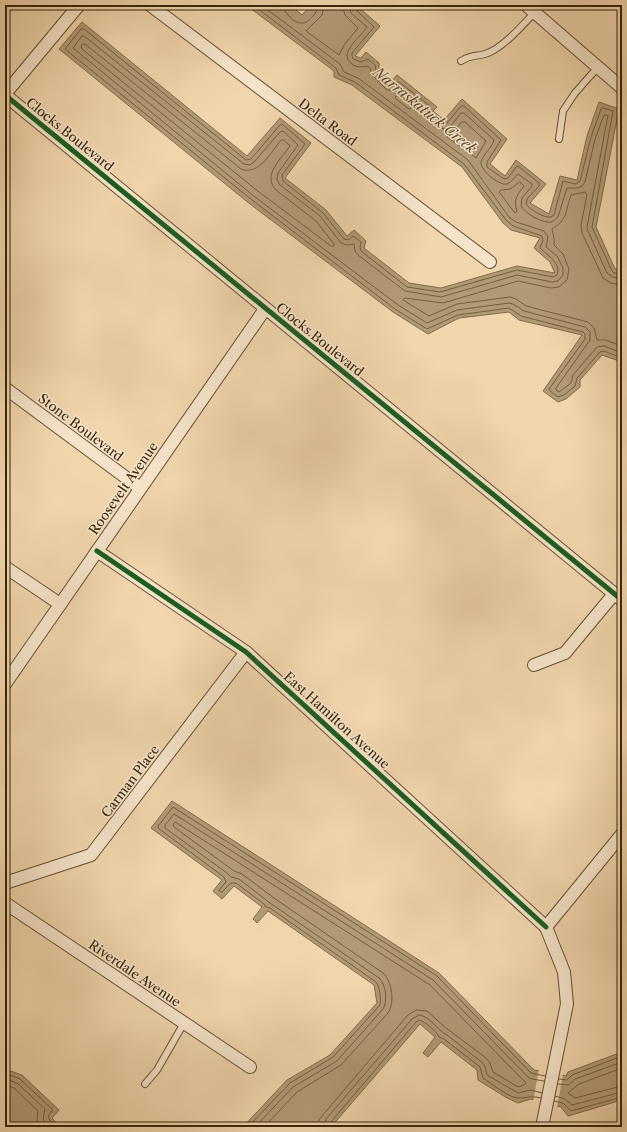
<svg xmlns="http://www.w3.org/2000/svg" width="627" height="1132" font-family="'Libre Caslon Text',serif">
  <style>
    .water { fill: #b29975; stroke: #816a4a }
    .pier { fill: #f1d5ad }
    .lines { fill: none; stroke-linecap: round; stroke-linejoin: round }
    .shore { stroke: #745e3f; stroke-width: 1 }
    .service-casing { stroke: #665032; stroke-width: 8 }
    .minor-casing { stroke: #665032; stroke-width: 14 }
    .service { stroke: #f6e4ca; stroke-width: 6 }
    .minor { stroke: #f6e4ca; stroke-width: 12 }
    .cycleway-casing { stroke: #f6e4ca; stroke-width: 8 }
    .cycleway { stroke: #1b5e20; stroke-width: 5 }
    .labels { text-anchor: middle; stroke-width: 3; stroke-linejoin: round; paint-order: stroke }
    .street-label { font-size: 13px; fill: #372409; stroke: #f6e4ca }
    .water-label { font-size: 14px; font-style: italic; fill: #5c4729; stroke: #f6e4ca }
  </style>
  <rect width="100%" height="100%" fill="#f1d5ad"/>
  <filter id="stains"><feTurbulence type="fractalNoise" baseFrequency=".005" numOctaves="4"/><feColorMatrix values="0 0 0 0 .2 0 0 0 0 .09 0 0 0 0 .02 0 0 0 .5 -.17"/></filter>
  <radialGradient id="worn" r=".72"><stop offset=".6" stop-color="#630" stop-opacity="0"/><stop offset="1" stop-color="#630" stop-opacity=".3"/></radialGradient>
  <g class="water">
    <path d="M246,5H290L302,15L311,5H356L380,26L355,56L361,58L366,52L379,63V70L391,82L397,75L437,107L433,111L444,120L462,99L507,139L490,164L505,176L516,160L546,184L530,203L549,214L560,176L577,180L587,136L599,102L619,109L596,227L615,269L622,270V362L602,355L580,380V387L566,399L558,402L543,391L582,335L519,320L509,312L459,318L428,334L393,312L250,204L59,49L82,22L247,156L280,118L311,143L285,178L326,210L347,236L354,230L366,241L364,248L409,283L441,288L517,266L555,273L550,262L534,248L540,238L511,230L503,223L462,167L352,85L334,77V71Z"/>
    <path d="M172,801L439,973L534,1070L566,1076L568,1072L622,1052V1100L568,1116L561,1107L531,1099L518,1103L507,1098L478,1080L477,1070L441,1042L428,1057L423,1053L435,1037L420,1024L331,1127H243L287,1080L330,1055L377,1003L374,985L268,911L257,923L253,919L262,907L234,886L222,899L213,891L222,880L151,828Z"/>
    <path d="M5,1069L22,1075L59,1110L52,1118L61,1127H5Z"/>
  </g>
  <path class="pier" d="M539,1069L563,1074L557,1108L533,1102Z"/>
  <g class="lines">
    <g class="shore">
      <path d="M253,5L336,68L339,75L355,82L464,164L506,220L513,226L542,236L543,240L540,248C547,255 562,264 557,275L553,277L517,270L440,292L407,287L361,251L360,248L361,242L353,236L348,240L344,239L323,213L283,181L282,175L305,144L282,124L280,125L251,159L246,160L84,29H81L65,49L252,200L395,309L427,329L458,315L509,308L521,316L583,332L585,334V339L549,389L550,391L558,397L564,395L575,386L577,378L600,352L604,351L622,358"/>
      <path d="M261,5L340,64L344,72L358,78L468,160L509,217L516,222L544,231L548,237L546,247L557,256L563,268V275L558,281L552,282L517,275L441,297L405,291L358,255L355,251L354,244L347,245L341,243L320,216L279,184L277,179L278,173L298,145L283,131L280,132L254,162L250,165L244,164L84,36H82L73,48L255,197L398,305L427,323L457,310L509,303L513,304L524,311L585,327L590,332V340L556,388V390L559,392L571,383L573,375L597,347L604,346L622,353"/>
      <path d="M283,5C284,13 294,24 303,23C307,23 310,19 313,16C316,12 318,10 318,5"/>
      <path d="M324,5L322,15L306,31L339,55L344,45L358,28L345,15L342,5"/>
      <path d="M348,5L351,13L367,27C362,36 339,52 350,62C355,68 361,67 368,66L370,68L372,75L386,89L391,91L400,89L424,108L427,117L440,128L445,129L450,127L461,113H464L494,140C492,148 483,154 481,162C480,170 499,186 507,184C512,182 515,177 518,174L532,184V186L522,198L521,206C526,214 543,224 552,222L558,217L567,188H578L582,186L585,182L595,139L604,115H608L587,227L588,231L607,273L613,277L622,279"/>
      <path d="M353,5L355,9L374,27L352,53V56L353,59L361,62L368,59L375,65L376,73L389,85L392,86L397,82H399L430,106V114L442,123H447L461,106H464L501,140L487,162V167L504,179L508,178L516,167L518,166L539,183V186L527,199L526,204C530,210 544,218 551,217L554,215L563,181L576,184L580,181L591,137L601,109L603,108L613,111L592,227L612,271L614,273L622,274"/>
      <path d="M83,44H85L241,169C259,176 271,152 281,140H284L290,146C281,159 262,175 276,190L316,221L334,244V246H331L259,192L82,49L81,46Z"/>
      <path d="M396,96H399L411,105V108L409,109L396,99Z"/>
      <path d="M462,122H465L486,141L476,158L447,137L448,134L455,130Z"/>
      <path d="M520,182L524,186C517,195 513,200 517,211L515,213L499,192L501,190L510,189Z"/>
      <path d="M622,285L611,283L603,278L582,233L581,225L587,195L585,192L571,195C565,212 568,219 552,229L554,238V245L563,254L569,269L567,280L559,287L551,288L518,281L443,303L405,298L403,300L429,316L457,304L510,297L516,299L526,306L588,322L594,328L597,340H605L622,346"/>
      <path d="M622,1068L579,1084L568,1093L575,1098L622,1086"/>
      <path d="M5,1073L20,1079L52,1109V1111L49,1115L48,1118L56,1127"/>
      <path d="M5,1079L17,1083L45,1109L43,1119L48,1127"/>
      <path d="M559,1079L567,1080L572,1075L622,1056"/>
      <path d="M558,1084L569,1085L575,1079L622,1062"/>
      <path d="M5,1085L14,1088L38,1111L37,1120L40,1127"/>
      <path d="M555,1096L565,1099L572,1105L622,1092"/>
      <path d="M554,1101L563,1103L571,1111L622,1097"/>
      <path d="M248,1127L290,1083L333,1057L380,1005C381,999 380,987 376,982L270,908L266,907L264,904L236,883H231L222,892H220L219,890L226,882L224,877L158,828V826L173,807L437,976L531,1073L545,1076"/>
      <path d="M255,1127L293,1087L337,1061L383,1009C388,1002 386,984 379,978L270,903L239,879L231,877L227,873L165,828V825L174,814L433,980L528,1077L532,1079L544,1081"/>
      <path d="M264,1127L297,1092L341,1065L388,1013C395,1003 392,981 383,973L274,898L242,874L234,871L174,827L173,824L175,822L430,985L526,1083L524,1085L518,1087L493,1072L490,1063L486,1058L446,1028L427,1011L416,1010L408,1015L322,1116L319,1120L318,1127"/>
      <path d="M324,1127L326,1119L412,1019L419,1015C430,1016 437,1030 447,1035L483,1063L485,1067L487,1075L518,1093L531,1090L542,1093"/>
      <path d="M329,1127L330,1123L416,1022L419,1020C426,1022 436,1031 439,1037L444,1039L480,1067L483,1078C491,1083 510,1099 519,1098C530,1098 528,1095 541,1098"/>
    </g>
    <g class="service-casing">
      <g id="service">
        <path d="M461,61C472,54 474,57 485,54C501,50 523,25 534,13"/>
        <path d="M559,139L563,111L575,93L598,67"/>
        <path d="M145,1084L157,1070L184,1023"/>
      </g>
    </g>
    <g class="minor-casing">
      <g id="minor">
        <path d="M150,5L490,262"/>
        <path d="M526,5L622,88"/>
        <path d="M5,94L79,5"/>
        <path d="M5,95L622,600"/>
        <path d="M5,388L140,488"/>
        <path d="M97,551L246,652L546,927"/>
        <path d="M5,567L60,604"/>
        <path d="M534,665L565,653L614,594"/>
        <path d="M5,684L265,309"/>
        <path d="M5,883L91,855L246,652"/>
        <path d="M5,903L250,1067"/>
        <path d="M542,1127L567,1004L564,972L546,927L622,834"/>
      </g>
    </g>
    <use href="#service" class="service"/>
    <use href="#minor" class="minor"/>
    <g class="cycleway-casing">
      <g id="cycleway">
        <path d="M5,95L622,600"/>
        <path d="M97,551L246,652L546,927"/>
      </g>
    </g>
    <use href="#cycleway" class="cycleway"/>
  </g>
  <g class="labels">
    <g class="street-label">
      <text transform="translate(328 122) rotate(37)" y="5">Delta Road</text>
      <text transform="translate(70 134) rotate(39)" y="5">Clocks Boulevard</text>
      <text transform="translate(320 339) rotate(39)" y="5">Clocks Boulevard</text>
      <text transform="translate(81 427) rotate(37)" y="5">Stone Boulevard</text>
      <text transform="translate(123 488) rotate(-55)" y="5">Roosevelt Avenue</text>
      <text transform="translate(337 720) rotate(42)" y="5">East Hamilton Avenue</text>
      <text transform="translate(130 781) rotate(-53)" y="5">Carman Place</text>
      <text transform="translate(135 973) rotate(34)" y="5">Riverdale Avenue</text>
    </g>
    <g class="water-label">
      <text transform="translate(425 110) rotate(39)" y="5">Narraskatuck Creek</text>
    </g>
  </g>
  <rect width="627" height="1132" fill="none" stroke="#f1d5ad" stroke-width="20"/>
  <rect x="6" y="6" width="615" height="1120" fill="none" stroke="#372409" stroke-width="2"/>
  <rect x="10" y="10" width="607" height="1112" fill="none" stroke="#372409"/>
  <rect width="100%" height="100%" filter="url(#stains)"/>
  <rect width="100%" height="100%" fill="url(#worn)"/>
</svg>
